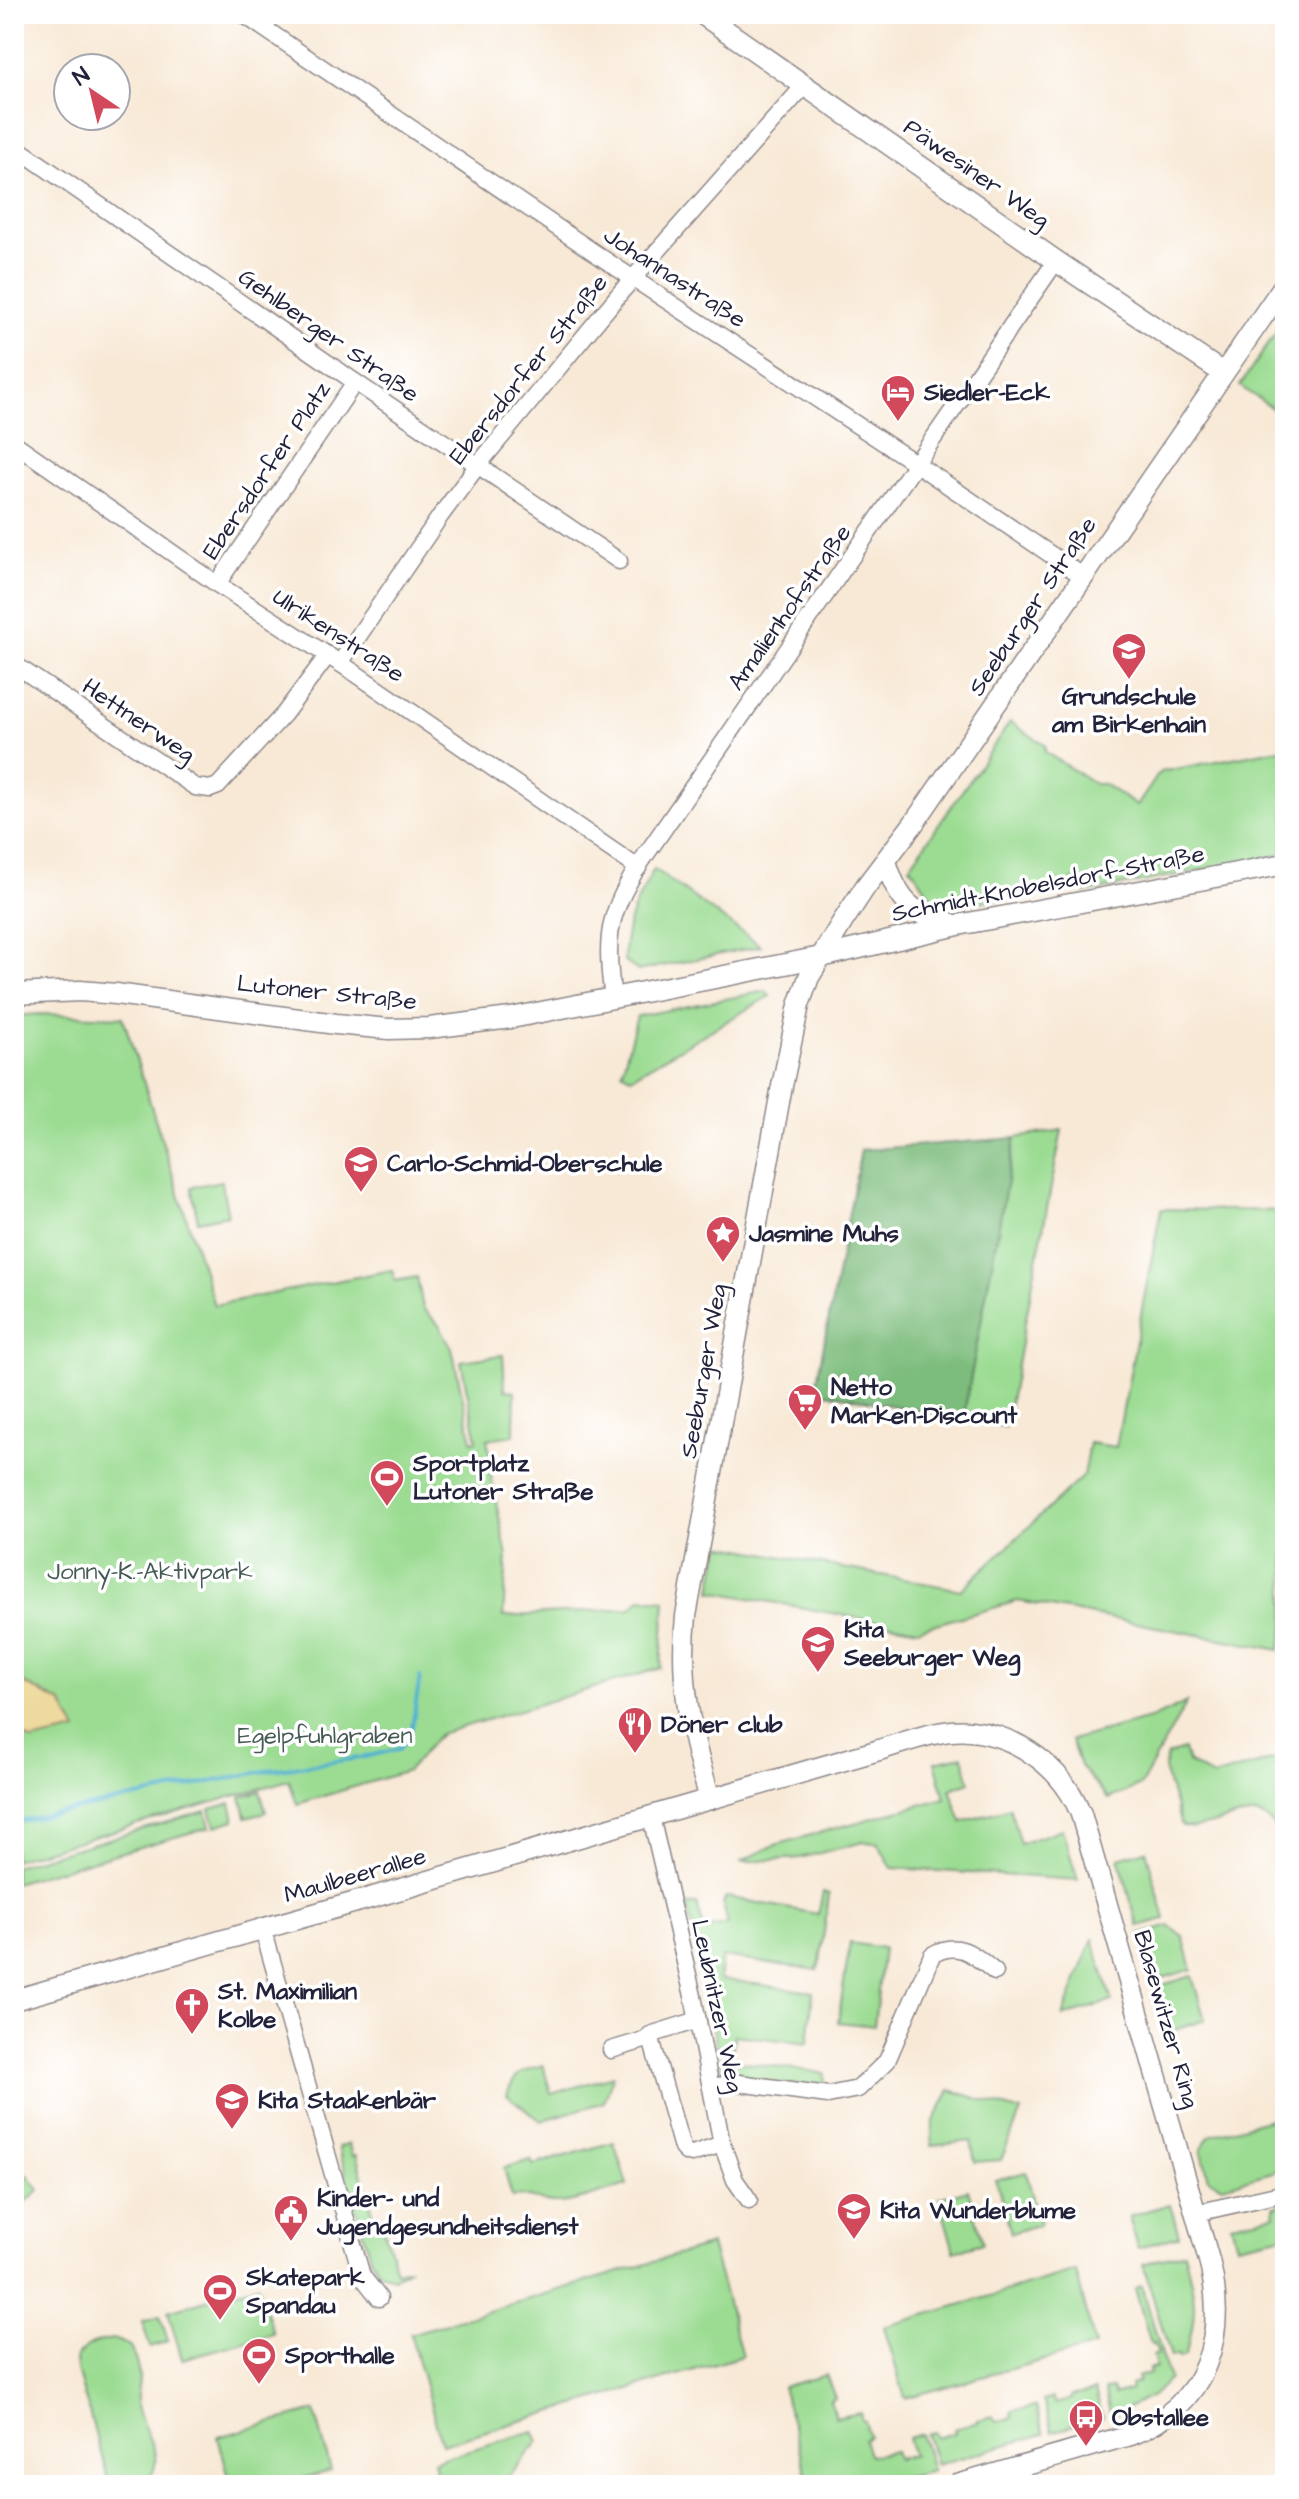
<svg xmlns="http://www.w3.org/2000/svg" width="1299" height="2499" font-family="'Architects Daughter',sans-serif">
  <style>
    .green { fill: #9bdc92; stroke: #5e7f66; stroke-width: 2 }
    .forest { fill: #7cbc7c; stroke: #4f6f5c; stroke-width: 2 }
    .sand { fill: #eeda9e; stroke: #887e6c; stroke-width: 2 }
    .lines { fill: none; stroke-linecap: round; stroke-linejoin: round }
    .stream { stroke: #51b1d0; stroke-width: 4 }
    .minor-casing { stroke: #8d8688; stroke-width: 19 }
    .tertiary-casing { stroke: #8d8688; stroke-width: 23 }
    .minor { stroke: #fff; stroke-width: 16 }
    .tertiary { stroke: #fff; stroke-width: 20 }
    .labels { text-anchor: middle; stroke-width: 7; stroke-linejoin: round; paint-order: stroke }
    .street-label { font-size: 24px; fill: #22223b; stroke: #fff }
    .poi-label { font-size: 24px; font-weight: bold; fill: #22223b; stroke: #fff; text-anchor: start }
    .park-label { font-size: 24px; fill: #465a55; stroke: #fff }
  </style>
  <rect width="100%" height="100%" fill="#fff"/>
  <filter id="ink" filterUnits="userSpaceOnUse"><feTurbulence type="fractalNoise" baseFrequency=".0125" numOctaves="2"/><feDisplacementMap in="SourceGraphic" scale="16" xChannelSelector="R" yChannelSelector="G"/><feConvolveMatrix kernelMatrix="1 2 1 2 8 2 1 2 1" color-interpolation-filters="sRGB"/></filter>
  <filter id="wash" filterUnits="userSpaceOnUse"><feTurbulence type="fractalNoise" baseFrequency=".006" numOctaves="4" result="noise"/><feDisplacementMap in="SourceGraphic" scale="32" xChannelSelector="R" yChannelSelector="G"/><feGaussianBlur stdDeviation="1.8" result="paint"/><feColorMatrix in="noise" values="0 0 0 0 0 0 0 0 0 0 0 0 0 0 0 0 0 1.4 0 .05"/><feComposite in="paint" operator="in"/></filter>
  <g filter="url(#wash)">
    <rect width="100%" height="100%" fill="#f8e9d6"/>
    <g class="green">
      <path d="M1285,319V417L1240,386Z"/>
      <path d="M1010,722L1045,745V752L1095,784H1104L1137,806L1160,772L1285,748V854L1084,893L1077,879L1060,886L959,906L958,901L935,902L910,866Z"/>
      <path d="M654,869L761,946L638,971L624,961C624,923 636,902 654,869Z"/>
      <path d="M766,991L770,996L631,1077L622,1071L637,1016Z"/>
      <path d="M39,1014L123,1017L214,1305L392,1270L395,1281L417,1277L423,1308L439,1325L452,1348L472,1441L477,1440L461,1361L503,1355L505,1390L515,1391L514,1435L487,1439L491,1460L488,1462L507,1556L503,1617L631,1608L641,1598L665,1600L661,1668L439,1734L408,1771L297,1804L289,1780L14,1860V1016Z"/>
      <path d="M1062,1130L1005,1427L963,1419L1015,1138Z"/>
      <path d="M221,1181L228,1215L198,1221L191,1187Z"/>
      <path d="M1161,1209L1285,1211V1622L1280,1650L1018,1601L918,1629L711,1591L720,1545L961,1590L1083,1476L1089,1443L1116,1447Z"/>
      <path d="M1187,1702L1141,1785L1108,1799L1080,1766L1071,1740L1153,1718Z"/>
      <path d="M1184,1750L1188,1762L1213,1777L1285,1756V1857C1271,1805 1259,1811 1212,1824C1200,1827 1193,1830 1181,1825L1164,1769L1167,1755Z"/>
      <path d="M963,1756L970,1782L950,1789L962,1822L1010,1808L1020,1844L1062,1829L1078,1880L892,1868L878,1843L863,1842L800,1858L740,1862L775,1845L945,1798L935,1762Z"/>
      <path d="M260,1791L266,1812L246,1817L241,1797Z"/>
      <path d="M231,1803L235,1820L215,1826L210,1809Z"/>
      <path d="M206,1811L210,1827L14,1883V1866Z"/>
      <path d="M1146,1850L1165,1919L1138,1926L1119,1858Z"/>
      <path d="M823,1892L829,1894L820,1962L817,1970L722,1957L719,1979L813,1992L808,2043L734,2035L732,2061L825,2073L824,2087L724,2079L719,2058H726L725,2047H717L687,1906L697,1904L704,1929L728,1924L723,1904L726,1897L818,1914Z"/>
      <path d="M1169,1926L1183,1936L1192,1969L1153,1981L1140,1935Z"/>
      <path d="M1093,1939L1112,2001L1063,2017Z"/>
      <path d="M850,1943L883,1948L874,2026L838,2022Z"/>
      <path d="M1192,1976L1205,2020L1168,2032L1155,1987Z"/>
      <path d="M543,2065L551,2094L613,2076L604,2102L541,2121L507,2095C515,2072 521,2072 543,2065Z"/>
      <path d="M950,2090L1021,2112L1001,2160L975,2162L971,2141L932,2146L933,2123Z"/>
      <path d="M1270,2119L1282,2125L1285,2136L1283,2169L1223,2186L1209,2179L1201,2149L1209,2136Z"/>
      <path d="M614,2142L627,2185C607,2190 577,2203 557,2203C538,2204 534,2193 512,2197L504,2168L531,2160L533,2165Z"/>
      <path d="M349,2144L352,2156L356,2155L375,2219L381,2218L396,2271L410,2268L393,2278L378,2271L370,2257L338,2147Z"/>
      <path d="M1026,2172L1040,2224L1011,2233L996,2180Z"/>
      <path d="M28,2175L39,2190L14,2213V2179Z"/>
      <path d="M968,2190L983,2243L954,2251L939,2198Z"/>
      <path d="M1170,2204L1179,2236L1138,2248L1129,2216Z"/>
      <path d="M1285,2204V2235L1237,2245L1231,2224L1275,2215L1274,2206Z"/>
      <path d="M711,2245L742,2356L442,2444L410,2334Z"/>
      <path d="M1184,2252C1195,2295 1199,2312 1185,2356L1179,2358L1178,2355L1171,2357L1143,2264Z"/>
      <path d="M1076,2271L1095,2346L905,2398L884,2327Z"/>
      <path d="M258,2285L273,2334L182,2359L168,2311Z"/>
      <path d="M1142,2285L1169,2379L1152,2396L1111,2416L1104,2390L1112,2389L1114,2395L1131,2390L1130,2385L1139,2382L1137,2377L1150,2373L1149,2369L1156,2367L1153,2356L1158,2354L1154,2343L1151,2344L1135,2288Z"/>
      <path d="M160,2316L168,2341L150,2347L142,2321Z"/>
      <path d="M113,2339L130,2346C134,2355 138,2367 139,2377C139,2386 136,2394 137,2403C138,2430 175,2462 141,2485H116L108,2478L77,2370L76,2358C85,2345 98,2341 113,2339Z"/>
      <path d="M826,2375L835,2398L830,2400L835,2418L860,2413L862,2421H865L869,2436L864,2439L869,2456L895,2451L897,2459L913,2455L908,2438L922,2434L932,2471L877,2485H809L782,2387Z"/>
      <path d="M1095,2391L1103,2418L1052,2432L1043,2400L1052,2397L1055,2404L1072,2399L1071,2396Z"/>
      <path d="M1036,2407L1044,2434L936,2465L927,2434L934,2432L937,2438L955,2433L954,2429L978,2422V2420L993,2416L996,2422L1013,2417L1012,2411Z"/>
      <path d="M315,2411L331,2471L278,2485H231L218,2437Z"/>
      <path d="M534,2431L539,2441L502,2485H440L433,2461Z"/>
    </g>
    <path class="forest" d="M1015,1138L963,1419L815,1391L861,1150Z"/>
    <path class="sand" d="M14,1678L62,1703L77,1731L32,1741L14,1729Z"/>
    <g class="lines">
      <path class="stream" d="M14,1822L270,1770L360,1758L399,1749L412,1727L420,1677"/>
    </g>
  </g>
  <g filter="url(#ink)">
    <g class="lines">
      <g class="minor-casing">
        <g id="minor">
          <path d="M243,14L617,268L906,457L1084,577"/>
          <path d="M14,146L355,382L619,561"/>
          <path d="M14,443L217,584L355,673L638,868"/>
          <path d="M217,584L355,382"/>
          <path d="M340,663L441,515L478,465L621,292L804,86"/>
          <path d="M14,664L195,787L210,789L218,786L284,714L328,655"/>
          <path d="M613,997C603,935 610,908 645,856L1056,261"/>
          <path d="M651,1817L693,1996L722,2144L735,2180L749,2200"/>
          <path d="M263,1929L362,2276L379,2298"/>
          <path d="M698,2020L650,2035L682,2148L687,2153L692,2154L722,2144"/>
          <path d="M611,2050L651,2038"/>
          <path d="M711,2087L739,2083L828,2095L858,2089L887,2061L932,1955C958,1939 974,1955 995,1972"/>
          <path d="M1196,2213L1285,2193"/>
        </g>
      </g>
      <g class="tertiary-casing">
        <g id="tertiary">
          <path d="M702,14L1056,261L1223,373"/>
          <path d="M886,861C897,899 911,915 950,923"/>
          <path d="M14,994L80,991L116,994L336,1024L389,1029L429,1028L511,1018L821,957L958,925L1285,864"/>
          <path d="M710,1799C691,1736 679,1682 686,1616L781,1091L799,1005L809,977L843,921L866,886L914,823L1285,284"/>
          <path d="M14,2000C234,1937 453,1875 672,1810C740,1790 808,1770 876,1751C906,1742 939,1728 971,1731C1020,1736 1063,1769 1081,1814L1209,2260C1228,2336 1208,2405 1130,2435L957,2485"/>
        </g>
      </g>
      <use href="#minor" class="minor"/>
      <use href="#tertiary" class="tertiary"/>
    </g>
  </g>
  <defs>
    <g id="hotel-pin" transform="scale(1.8)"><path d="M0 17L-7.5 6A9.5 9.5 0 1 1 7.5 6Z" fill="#d1495b" stroke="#fff"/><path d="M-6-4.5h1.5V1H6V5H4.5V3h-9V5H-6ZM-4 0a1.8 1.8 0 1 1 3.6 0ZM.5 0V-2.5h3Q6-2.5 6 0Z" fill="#fff"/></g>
    <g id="school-pin" transform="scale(1.8)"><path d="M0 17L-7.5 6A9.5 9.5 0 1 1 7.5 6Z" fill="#d1495b" stroke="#fff"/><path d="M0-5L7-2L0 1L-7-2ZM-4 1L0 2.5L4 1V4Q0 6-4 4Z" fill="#fff"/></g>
    <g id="sight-pin" transform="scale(1.8)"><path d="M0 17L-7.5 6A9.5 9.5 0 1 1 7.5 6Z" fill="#d1495b" stroke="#fff"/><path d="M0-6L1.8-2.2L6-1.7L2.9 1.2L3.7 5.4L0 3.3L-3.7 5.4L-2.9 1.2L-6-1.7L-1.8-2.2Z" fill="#fff"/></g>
    <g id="supermarket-pin" transform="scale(1.8)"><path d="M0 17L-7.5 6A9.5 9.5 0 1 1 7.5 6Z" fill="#d1495b" stroke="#fff"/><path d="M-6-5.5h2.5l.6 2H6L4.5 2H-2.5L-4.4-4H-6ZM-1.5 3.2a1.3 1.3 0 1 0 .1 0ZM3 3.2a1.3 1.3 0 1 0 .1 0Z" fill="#fff"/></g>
    <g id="stadium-pin" transform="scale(1.8)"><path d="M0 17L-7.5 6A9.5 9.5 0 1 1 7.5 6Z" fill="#d1495b" stroke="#fff"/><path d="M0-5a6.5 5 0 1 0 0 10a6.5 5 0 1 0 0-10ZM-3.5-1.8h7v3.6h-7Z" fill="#fff"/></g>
    <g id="restaurant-pin" transform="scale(1.8)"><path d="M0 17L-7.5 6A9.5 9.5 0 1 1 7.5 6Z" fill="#d1495b" stroke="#fff"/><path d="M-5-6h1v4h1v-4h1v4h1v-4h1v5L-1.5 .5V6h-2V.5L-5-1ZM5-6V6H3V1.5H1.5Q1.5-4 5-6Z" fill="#fff"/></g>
    <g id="church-pin" transform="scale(1.8)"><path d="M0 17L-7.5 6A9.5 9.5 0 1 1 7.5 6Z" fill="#d1495b" stroke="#fff"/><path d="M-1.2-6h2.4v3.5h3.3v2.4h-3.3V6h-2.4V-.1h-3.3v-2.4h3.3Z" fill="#fff"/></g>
    <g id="civic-pin" transform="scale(1.8)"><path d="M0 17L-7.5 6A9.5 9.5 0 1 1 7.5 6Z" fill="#d1495b" stroke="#fff"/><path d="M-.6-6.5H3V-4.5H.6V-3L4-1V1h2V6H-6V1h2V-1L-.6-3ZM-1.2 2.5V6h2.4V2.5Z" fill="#fff"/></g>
    <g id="bus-pin" transform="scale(1.8)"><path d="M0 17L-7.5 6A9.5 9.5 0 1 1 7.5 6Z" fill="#d1495b" stroke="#fff"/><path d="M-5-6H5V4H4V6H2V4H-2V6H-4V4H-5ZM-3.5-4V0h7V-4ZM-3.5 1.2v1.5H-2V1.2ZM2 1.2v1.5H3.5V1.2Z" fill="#fff"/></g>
  </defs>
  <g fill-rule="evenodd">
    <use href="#hotel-pin" x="898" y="392"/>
    <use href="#school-pin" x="1129" y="650"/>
    <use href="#school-pin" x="361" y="1163"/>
    <use href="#sight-pin" x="723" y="1233"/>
    <use href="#supermarket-pin" x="805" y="1401"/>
    <use href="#stadium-pin" x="387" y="1477"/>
    <use href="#school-pin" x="818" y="1643"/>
    <use href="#restaurant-pin" x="635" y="1724"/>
    <use href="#church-pin" x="192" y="2005"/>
    <use href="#school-pin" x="232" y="2100"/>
    <use href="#school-pin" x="854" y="2210"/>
    <use href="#civic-pin" x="291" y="2212"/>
    <use href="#stadium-pin" x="220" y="2291"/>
    <use href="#stadium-pin" x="259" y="2355"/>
    <use href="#bus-pin" x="1086" y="2417"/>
  </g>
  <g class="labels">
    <g class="street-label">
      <text transform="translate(977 173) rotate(35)" y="8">Päwesiner Weg</text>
      <text transform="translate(675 277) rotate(33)" y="8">Johannastraße</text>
      <text transform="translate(329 335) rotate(35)" y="8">Gehlberger Straße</text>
      <text transform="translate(528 369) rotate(-51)" y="8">Ebersdorfer Straße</text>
      <text transform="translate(266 470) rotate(-56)" y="8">Ebersdorfer Platz</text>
      <text transform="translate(1032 606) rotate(-56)" y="8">Seeburger Straße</text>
      <text transform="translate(789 607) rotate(-55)" y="8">Amalienhofstraße</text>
      <text transform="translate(339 635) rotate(33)" y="8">Ulrikenstraße</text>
      <text transform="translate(139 720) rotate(34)" y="8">Hettnerweg</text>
      <text transform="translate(1048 883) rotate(-11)" y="8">Schmidt-Knobelsdorf-Straße</text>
      <text transform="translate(327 992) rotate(6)" y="8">Lutoner Straße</text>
      <text transform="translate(703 1371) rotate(-80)" y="8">Seeburger Weg</text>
      <text transform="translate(355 1875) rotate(-16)" y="8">Maulbeerallee</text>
      <text transform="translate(718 2006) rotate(78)" y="8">Leubnitzer Weg</text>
      <text transform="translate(1167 2019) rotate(74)" y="8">Blasewitzer Ring</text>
    </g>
    <g class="poi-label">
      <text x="924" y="400">Siedler-Eck</text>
      <text x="1129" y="704" text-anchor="middle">Grundschule<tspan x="1129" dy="28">am Birkenhain</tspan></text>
      <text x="387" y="1171">Carlo-Schmid-Oberschule</text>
      <text x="749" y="1241">Jasmine Muhs</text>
      <text x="831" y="1395">Netto<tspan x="831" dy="28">Marken-Discount</tspan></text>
      <text x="413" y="1471">Sportplatz<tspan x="413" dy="28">Lutoner Straße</tspan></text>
      <text x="844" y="1637">Kita<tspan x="844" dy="28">Seeburger Weg</tspan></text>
      <text x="661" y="1732">Döner club</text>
      <text x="218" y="1999">St. Maximilian<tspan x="218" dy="28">Kolbe</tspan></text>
      <text x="258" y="2108">Kita Staakenbär</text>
      <text x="317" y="2206">Kinder- und<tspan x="317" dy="28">Jugendgesundheitsdienst</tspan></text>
      <text x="880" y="2218">Kita Wunderblume</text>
      <text x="246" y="2285">Skatepark<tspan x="246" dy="28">Spandau</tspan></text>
      <text x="285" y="2363">Sporthalle</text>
      <text x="1112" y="2425">Obstallee</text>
    </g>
    <g class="park-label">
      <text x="150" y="1579">Jonny-K.-Aktivpark</text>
      <text x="325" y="1743">Egelpfuhlgraben</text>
    </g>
  </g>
  <rect width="1299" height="2499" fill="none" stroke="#fff" stroke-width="48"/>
  <g transform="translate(92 92) rotate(325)"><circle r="38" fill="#ffffff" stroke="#a7a7b1" stroke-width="2"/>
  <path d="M0-6L14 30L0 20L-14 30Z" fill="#d1495b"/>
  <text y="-12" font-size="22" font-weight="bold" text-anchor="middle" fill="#22223b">N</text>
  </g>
</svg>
